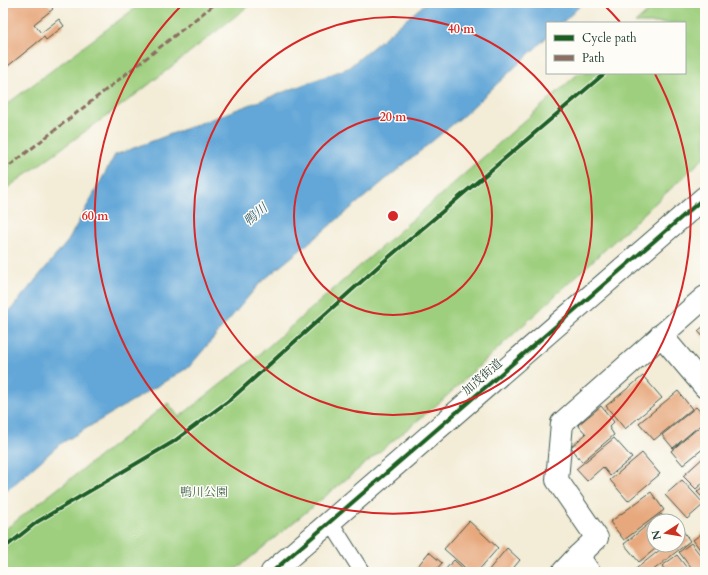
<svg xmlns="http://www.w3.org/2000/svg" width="708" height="575" font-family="Cardo,'Noto Serif JP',serif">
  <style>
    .green { fill: #9ecf7e; stroke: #5e8659 }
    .water { fill: #64a7d8; stroke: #427286 }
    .building { fill: #e7a87d }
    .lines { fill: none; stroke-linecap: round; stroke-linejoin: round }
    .service-casing { stroke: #3f574c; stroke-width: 17 }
    .minor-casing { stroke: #3f574c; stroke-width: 24 }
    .tertiary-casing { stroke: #3f574c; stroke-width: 24 }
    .service { stroke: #fff; stroke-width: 15 }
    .minor { stroke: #fff; stroke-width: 22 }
    .tertiary { stroke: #fff; stroke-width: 22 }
    .quiet { stroke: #8d6e63; stroke-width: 3; stroke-dasharray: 6 3; stroke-linecap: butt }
    .cycleway-casing { stroke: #fdfcf7; stroke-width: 6 }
    .cycleway { stroke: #1b5e20; stroke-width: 4 }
    .ring { fill: none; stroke: #d62828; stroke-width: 2 }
    .labels { text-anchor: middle; stroke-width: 3; stroke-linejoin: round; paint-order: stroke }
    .street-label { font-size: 12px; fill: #1f3d34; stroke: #fdfcf7 }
    .park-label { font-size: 12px; fill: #3f6246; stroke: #fdfcf7 }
    .water-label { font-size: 13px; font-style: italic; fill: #37626d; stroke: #fdfcf7 }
    .centre { fill: #d62828; stroke: #fdfcf7; stroke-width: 2 }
    .ring-label { font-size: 12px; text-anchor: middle; font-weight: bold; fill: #d62828; stroke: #fdfcf7; stroke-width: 3; stroke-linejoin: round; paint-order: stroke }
  </style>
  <rect width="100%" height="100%" fill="#fdfcf7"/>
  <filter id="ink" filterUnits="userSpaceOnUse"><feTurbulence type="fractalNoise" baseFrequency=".025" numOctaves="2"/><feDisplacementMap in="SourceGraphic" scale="8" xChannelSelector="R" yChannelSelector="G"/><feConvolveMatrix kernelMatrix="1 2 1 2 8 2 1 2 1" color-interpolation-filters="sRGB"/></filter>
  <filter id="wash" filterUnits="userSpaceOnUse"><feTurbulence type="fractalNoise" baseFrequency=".012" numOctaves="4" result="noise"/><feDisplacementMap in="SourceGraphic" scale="16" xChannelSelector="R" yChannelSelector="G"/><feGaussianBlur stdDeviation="0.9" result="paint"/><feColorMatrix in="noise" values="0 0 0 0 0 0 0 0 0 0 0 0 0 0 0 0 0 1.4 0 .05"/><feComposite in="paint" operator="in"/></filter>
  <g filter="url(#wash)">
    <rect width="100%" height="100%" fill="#f3ecd7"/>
    <g class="green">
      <path d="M142,3H252L138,93L3,191V107Z"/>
      <path d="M658,3H705V157L439,403L233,572H3V531L168,403L179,417L261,353L579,73H685V23H635Z"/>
    </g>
    <path class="water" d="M426,3H583L562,23H547V37L464,115L260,283L189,367L60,444L3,494V319L68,241L115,155L348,68Z"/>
    <g id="blocks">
      <g class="building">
        <path d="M3,3H48L53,9L34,24L41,33L59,19L64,26L46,40L44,37L3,70Z"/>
        <path d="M705,325V339L698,331Z"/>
        <path d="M643,376L662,398L625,429L606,406Z"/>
        <path d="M678,391L692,409L654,440L639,423Z"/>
        <path d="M601,406L614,422L609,427L614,435L582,462L571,447L586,434L578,425Z"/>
        <path d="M696,407L705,417V421L673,448L662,435Z"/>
        <path d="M705,422V447L683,465L671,451Z"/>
        <path d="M614,438L632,458L610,476L603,467L587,481L576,469Z"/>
        <path d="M642,453L660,474L628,501L610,480Z"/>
        <path d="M705,456V481L696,489L683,476Z"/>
        <path d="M682,480L704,504L687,519L665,495Z"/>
        <path d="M705,485V497L703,498L697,492Z"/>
        <path d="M651,492L664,510L624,540L610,522Z"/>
        <path d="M661,514L667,521H654V545H660L639,562L624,544Z"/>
        <path d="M469,521L498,548L477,572H470L444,549Z"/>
        <path d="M683,531L690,541L651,572H632L666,545H678V535Z"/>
        <path d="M705,531V556L693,540Z"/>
        <path d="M691,543L705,561V572H694L679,552Z"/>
        <path d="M507,548L520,560L510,572H487Z"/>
        <path d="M429,552L442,563L434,572H413Z"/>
        <path d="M677,555L690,572H666L662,566Z"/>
        <path d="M454,560L467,572H443Z"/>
      </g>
    </g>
  </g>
  <g filter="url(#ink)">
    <use href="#blocks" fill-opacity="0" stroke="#3f574c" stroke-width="1"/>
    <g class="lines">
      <g class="service-casing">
        <path id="service" d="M330,521L362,572"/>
      </g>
      <g class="minor-casing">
        <g id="minor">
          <path d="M661,335L705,387"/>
          <path d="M563,572L578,556"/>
          <path d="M589,572L578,556L597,538L557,480L562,423L705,297"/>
        </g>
      </g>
      <g class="tertiary-casing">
        <path id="tertiary" d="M272,572L705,197"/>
      </g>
      <use href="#service" class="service"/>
      <use href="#minor" class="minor"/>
      <use href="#tertiary" class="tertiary"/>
      <path class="quiet" d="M3,171L216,3"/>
      <g class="cycleway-casing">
        <g id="cycleway">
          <path d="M3,549L37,522L173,442L231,399L382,263L605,73"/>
          <path d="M272,572L705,197"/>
        </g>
      </g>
      <use href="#cycleway" class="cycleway"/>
    </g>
  </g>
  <g class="ring">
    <circle cx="393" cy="216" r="99"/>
    <circle cx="393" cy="216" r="199"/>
    <path d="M602 3A298 298 0 0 1 620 22M655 74A298 298 0 1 1 184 3"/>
  </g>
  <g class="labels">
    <g class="street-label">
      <text transform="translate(482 377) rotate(-41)" y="4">加茂街道</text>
    </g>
    <g class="park-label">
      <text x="204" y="496">鴨川公園</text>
    </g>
    <g class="water-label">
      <text transform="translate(255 214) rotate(-40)" y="5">鴨川</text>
    </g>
  </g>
  <circle cx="393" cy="216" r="6" class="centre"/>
  <g class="ring-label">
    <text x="461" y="33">40 m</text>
    <text x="393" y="121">20 m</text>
    <text x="95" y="220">60 m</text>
  </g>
  <rect width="708" height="575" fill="none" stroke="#fdfcf7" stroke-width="16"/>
  <rect x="546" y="22" width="140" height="52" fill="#fdfcf7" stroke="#a4b0a9"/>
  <rect x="554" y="35" width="20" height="6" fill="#1b5e20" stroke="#a4b0a9"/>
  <text x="582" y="42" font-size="12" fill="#1f3d34">Cycle path</text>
  <rect x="554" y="55" width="20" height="6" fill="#8d6e63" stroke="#a4b0a9"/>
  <text x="582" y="62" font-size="12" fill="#1f3d34">Path</text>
  <g transform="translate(666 533) rotate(258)"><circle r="19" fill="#fdfcf7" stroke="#a4b0a9"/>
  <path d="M0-3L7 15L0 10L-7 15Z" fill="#c8321e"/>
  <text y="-6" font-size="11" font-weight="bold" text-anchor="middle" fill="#1f3d34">N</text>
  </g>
</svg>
